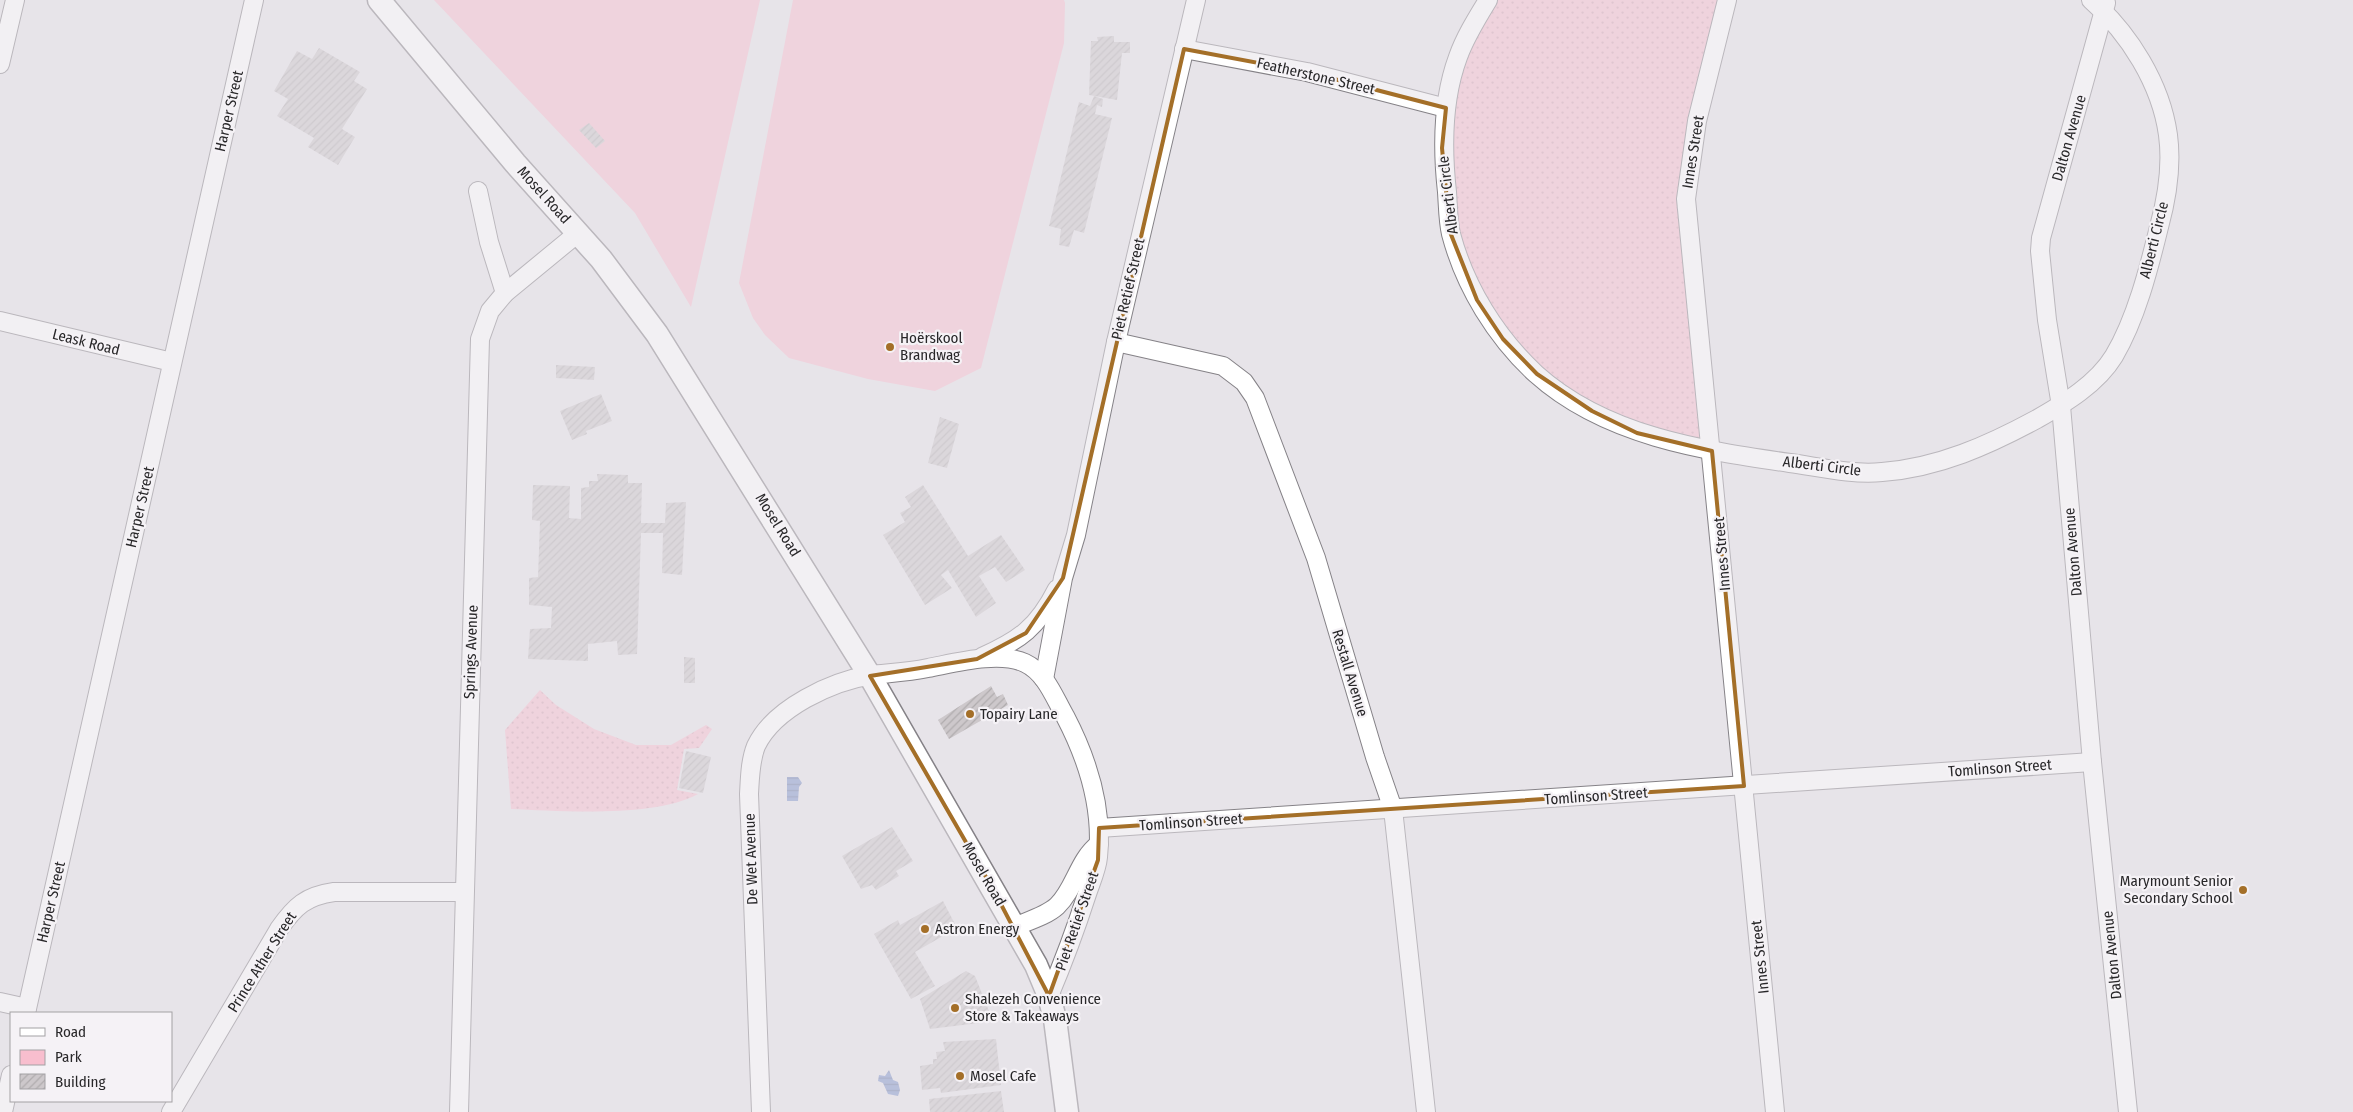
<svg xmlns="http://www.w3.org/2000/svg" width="2353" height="1112" font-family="'Fira Sans Condensed',sans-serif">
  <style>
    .green { fill: url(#green-dots) }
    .pitch { fill: #f8bece }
    .water { fill: url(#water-rules) }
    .building { fill: url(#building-hatch) }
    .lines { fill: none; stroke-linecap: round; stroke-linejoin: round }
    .minor-casing { stroke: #858287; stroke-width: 20 }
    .tertiary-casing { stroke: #858287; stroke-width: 25 }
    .minor { stroke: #fff; stroke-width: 18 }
    .tertiary { stroke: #fff; stroke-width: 22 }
    .marked { fill: none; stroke: #a46f28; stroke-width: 4; stroke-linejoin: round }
    .poi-dot { fill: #a46f28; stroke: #f5f2f6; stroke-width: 2 }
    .labels { text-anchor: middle; stroke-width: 4.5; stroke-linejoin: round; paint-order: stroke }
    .street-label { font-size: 15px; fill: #282729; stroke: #f5f2f6 }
    .poi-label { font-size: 15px; fill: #282729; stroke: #f5f2f6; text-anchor: start }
  </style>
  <defs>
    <pattern id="green-dots" width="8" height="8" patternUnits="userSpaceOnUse" patternTransform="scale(1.25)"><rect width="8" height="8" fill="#f8bece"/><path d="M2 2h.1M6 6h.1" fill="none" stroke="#d5a3b1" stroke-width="1.8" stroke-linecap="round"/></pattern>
    <pattern id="water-rules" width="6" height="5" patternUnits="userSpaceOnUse" patternTransform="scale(1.25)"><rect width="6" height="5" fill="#7f94cb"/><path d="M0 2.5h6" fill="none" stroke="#6879a5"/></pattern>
    <pattern id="building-hatch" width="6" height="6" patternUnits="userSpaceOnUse" patternTransform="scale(1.25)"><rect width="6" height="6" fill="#cdc8cb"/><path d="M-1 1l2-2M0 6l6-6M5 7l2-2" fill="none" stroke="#b0acae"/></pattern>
  </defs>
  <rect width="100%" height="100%" fill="#e7e4e9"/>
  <g class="green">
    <path d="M1496,0H1723L1682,167L1708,448L1624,421L1538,372L1472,307L1450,231L1452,58Z"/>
    <path d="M540,690L556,705L594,729L636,745H671L706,725L712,729L699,748L684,749L677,790L698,794C655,818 560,811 511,809L505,730Z"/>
  </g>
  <g class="pitch">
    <path d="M434,0H760L691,307L635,213Z"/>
    <path d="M793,0H1064L1065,3L1064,43L981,368L935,391L868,379L789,358L765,335L753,318L739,283Z"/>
  </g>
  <g class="water">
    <path d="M787,777H798L802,783L799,787L798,801H787Z"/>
    <path d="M889,1070L893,1080L898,1082L900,1090L898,1096L888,1094L883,1083L878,1081L879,1075L885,1076Z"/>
  </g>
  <g class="building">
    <path d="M1114,36V42H1130V53H1122L1117,100L1089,95L1091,41H1098L1097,37Z"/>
    <path d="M319,48L360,72L354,81L367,89L342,129L355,137L338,165L308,147L314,138L277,116L288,99L274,91L297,51L312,59Z"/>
    <path d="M1094,96L1103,99L1102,107L1097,105L1095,114L1112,118L1084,233L1074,230L1069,247L1059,245L1061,229L1049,226L1079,102L1090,106Z"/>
    <path d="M589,123L605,141L596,148L579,130Z"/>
    <path d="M556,365L595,367L594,380L556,378Z"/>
    <path d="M601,394L612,421L586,431L587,434L572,440L560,411Z"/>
    <path d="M940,417L959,424L947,468L928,463Z"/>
    <path d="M597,474L628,475V483H642L641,523H665L666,503L686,502L682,575L662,573L663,533H641L637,654L618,655L617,641L588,644V661L528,659L530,629L551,628L552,607L529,605V578L538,577L540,521L532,520L533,485L570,486L569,518L581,519V488L589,487V481H598Z"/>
    <path d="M923,485L968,556L1001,535L1025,570L1006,582L995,567L979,576L996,603L976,617L948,570L941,575L952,588L925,605L883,535L905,522L900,513L911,507L905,497Z"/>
    <path d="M684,657L695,658V683H684Z"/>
    <path d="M991,686L997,697L1003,694L1008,705L949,739L938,720Z"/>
    <path d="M686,751L711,757L703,793L679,788Z"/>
    <path d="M892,827L913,861L896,871L899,876L876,890L872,885L861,889L842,856Z"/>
    <path d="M943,901L957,928L915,952L935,986L911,999L874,934L898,920L900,925Z"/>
    <path d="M966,971L975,976L991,1016L987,1022L930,1029L920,999Z"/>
    <path d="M996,1039L1001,1085L941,1093L940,1088L922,1090L920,1066L933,1064V1059H937L936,1052L945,1051L943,1042Z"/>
    <path d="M1001,1091L1004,1112H930L929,1099Z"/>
  </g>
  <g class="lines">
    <g class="minor-casing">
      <g id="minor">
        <path d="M1488,0C1477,18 1465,37 1458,57C1442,100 1442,147 1447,192C1448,206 1448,221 1451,234C1465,287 1496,337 1536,374C1605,436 1701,450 1790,463C1819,467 1852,475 1882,472C1938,468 1989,445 2037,419C2065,403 2097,384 2114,356C2136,319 2149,268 2159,227C2167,198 2172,165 2168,135C2161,84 2129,33 2091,0"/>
        <path d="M1727,0L1697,121L1686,199L1775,1112"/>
        <path d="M2106,3L2041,238L2040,251L2047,320L2061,406L2092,762L2128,1112"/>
        <path d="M1184,49L1307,72L1446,108"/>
        <path d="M0,64L15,0"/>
        <path d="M478,191L489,242L505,293"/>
        <path d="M0,321L172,362"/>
        <path d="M1116,342L1223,366L1244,382L1255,398L1316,558L1375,757L1393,809L1426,1112"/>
        <path d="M982,657C1020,640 1038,627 1057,589"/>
        <path d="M1044,679L1063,578L1076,535L1116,342L1196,0"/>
        <path d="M1099,828L2092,762"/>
        <path d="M1014,927C1028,921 1046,916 1057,906C1075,889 1078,860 1099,844"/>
        <path d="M0,1002L27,1008"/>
        <path d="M26,1013L254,0"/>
        <path d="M3,1112L11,1075"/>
        <path d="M171,1112L279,929C295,906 306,896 334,892H464"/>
        <path d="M459,1112L480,339L490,311L505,293L578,233"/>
        <path d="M761,1112L749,794C750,778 750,761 756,746C774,708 832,681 872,675C890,673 909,672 928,668C955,663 999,651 1025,663C1046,673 1054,697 1065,716C1088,760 1103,808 1098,857C1097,869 1091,882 1087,894C1076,928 1063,963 1049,996"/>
      </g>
    </g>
    <g class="tertiary-casing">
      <path id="tertiary" d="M379,0L515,163L601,259L657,334L870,676L1036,965L1049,996L1055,1019L1067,1112"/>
    </g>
    <use href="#minor" class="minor"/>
    <use href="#tertiary" class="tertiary"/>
  </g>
  <path d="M0 0H2353V1112H0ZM1184,49L1307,72L1446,108L1442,148L1450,232L1477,300L1503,339L1537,374L1592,411L1637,433L1712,451L1744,786L1099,828L1098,860L1049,996L993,889L870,676L977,659L1026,633L1063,578Z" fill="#e7e4e9" fill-opacity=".55" fill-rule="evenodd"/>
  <path class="marked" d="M1184,49L1307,72L1446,108L1442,148L1450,232L1477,300L1503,339L1537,374L1592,411L1637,433L1712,451L1744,786L1099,828L1098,860L1049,996L993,889L870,676L977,659L1026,633L1063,578Z"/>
  <g class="poi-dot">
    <circle cx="890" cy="347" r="5"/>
    <circle cx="970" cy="714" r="5"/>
    <circle cx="2243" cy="890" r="5"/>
    <circle cx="925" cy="929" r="5"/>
    <circle cx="955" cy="1008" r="5"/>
    <circle cx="960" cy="1076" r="5"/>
  </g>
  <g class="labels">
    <g class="street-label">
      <text transform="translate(1316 76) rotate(13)" y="5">Featherstone Street</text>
      <text transform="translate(229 111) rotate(-77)" y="5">Harper Street</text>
      <text transform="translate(2069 138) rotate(-74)" y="5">Dalton Avenue</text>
      <text transform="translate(1693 152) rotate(-81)" y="5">Innes Street</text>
      <text transform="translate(544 195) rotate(48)" y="5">Mosel Road</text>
      <text transform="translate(1448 195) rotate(-97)" y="5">Alberti Circle</text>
      <text transform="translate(2154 240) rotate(-76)" y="5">Alberti Circle</text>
      <text transform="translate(1128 289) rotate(-77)" y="5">Piet Retief Street</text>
      <text transform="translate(86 342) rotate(14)" y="5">Leask Road</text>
      <text transform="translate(1822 466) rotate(7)" y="5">Alberti Circle</text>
      <text transform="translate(140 507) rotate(-77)" y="5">Harper Street</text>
      <text transform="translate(778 525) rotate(58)" y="5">Mosel Road</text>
      <text transform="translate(2073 552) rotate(-95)" y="5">Dalton Avenue</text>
      <text transform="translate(1722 554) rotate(-95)" y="5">Innes Street</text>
      <text transform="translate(471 652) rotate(-88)" y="5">Springs Avenue</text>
      <text transform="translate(1350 673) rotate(73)" y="5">Restall Avenue</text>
      <text transform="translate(2000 768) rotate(-4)" y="5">Tomlinson Street</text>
      <text transform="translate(1596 796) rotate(-4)" y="5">Tomlinson Street</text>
      <text transform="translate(1191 822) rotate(-4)" y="5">Tomlinson Street</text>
      <text transform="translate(751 859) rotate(-92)" y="5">De Wet Avenue</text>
      <text transform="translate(984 874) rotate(60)" y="5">Mosel Road</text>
      <text transform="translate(51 902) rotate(-77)" y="5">Harper Street</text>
      <text transform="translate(1077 921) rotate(-71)" y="5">Piet Retief Street</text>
      <text transform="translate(2112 955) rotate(-96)" y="5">Dalton Avenue</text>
      <text transform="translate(1760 957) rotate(-96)" y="5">Innes Street</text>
      <text transform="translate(262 962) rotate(-58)" y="5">Prince Ather Street</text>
    </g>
    <g class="poi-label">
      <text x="900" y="343">Hoërskool<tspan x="900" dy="17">Brandwag</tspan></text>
      <text x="980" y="719">Topairy Lane</text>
      <text x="2233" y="886" text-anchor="end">Marymount Senior<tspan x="2233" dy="17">Secondary School</tspan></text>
      <text x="935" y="934">Astron Energy</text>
      <text x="965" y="1004">Shalezeh Convenience<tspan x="965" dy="17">Store &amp; Takeaways</tspan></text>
      <text x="970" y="1081">Mosel Cafe</text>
    </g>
  </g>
  <rect x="10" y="1012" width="162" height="90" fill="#f5f2f6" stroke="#a3a1a4"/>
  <rect x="20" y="1028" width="25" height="8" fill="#ffffff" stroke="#a3a1a4"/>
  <text x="55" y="1037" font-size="15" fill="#282729">Road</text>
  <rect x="20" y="1050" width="25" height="15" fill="#f8bece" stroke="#a3a1a4"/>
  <text x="55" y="1062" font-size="15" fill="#282729">Park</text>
  <rect x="20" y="1074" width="25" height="15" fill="url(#building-hatch)" stroke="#a3a1a4"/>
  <text x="55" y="1087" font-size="15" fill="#282729">Building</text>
</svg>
